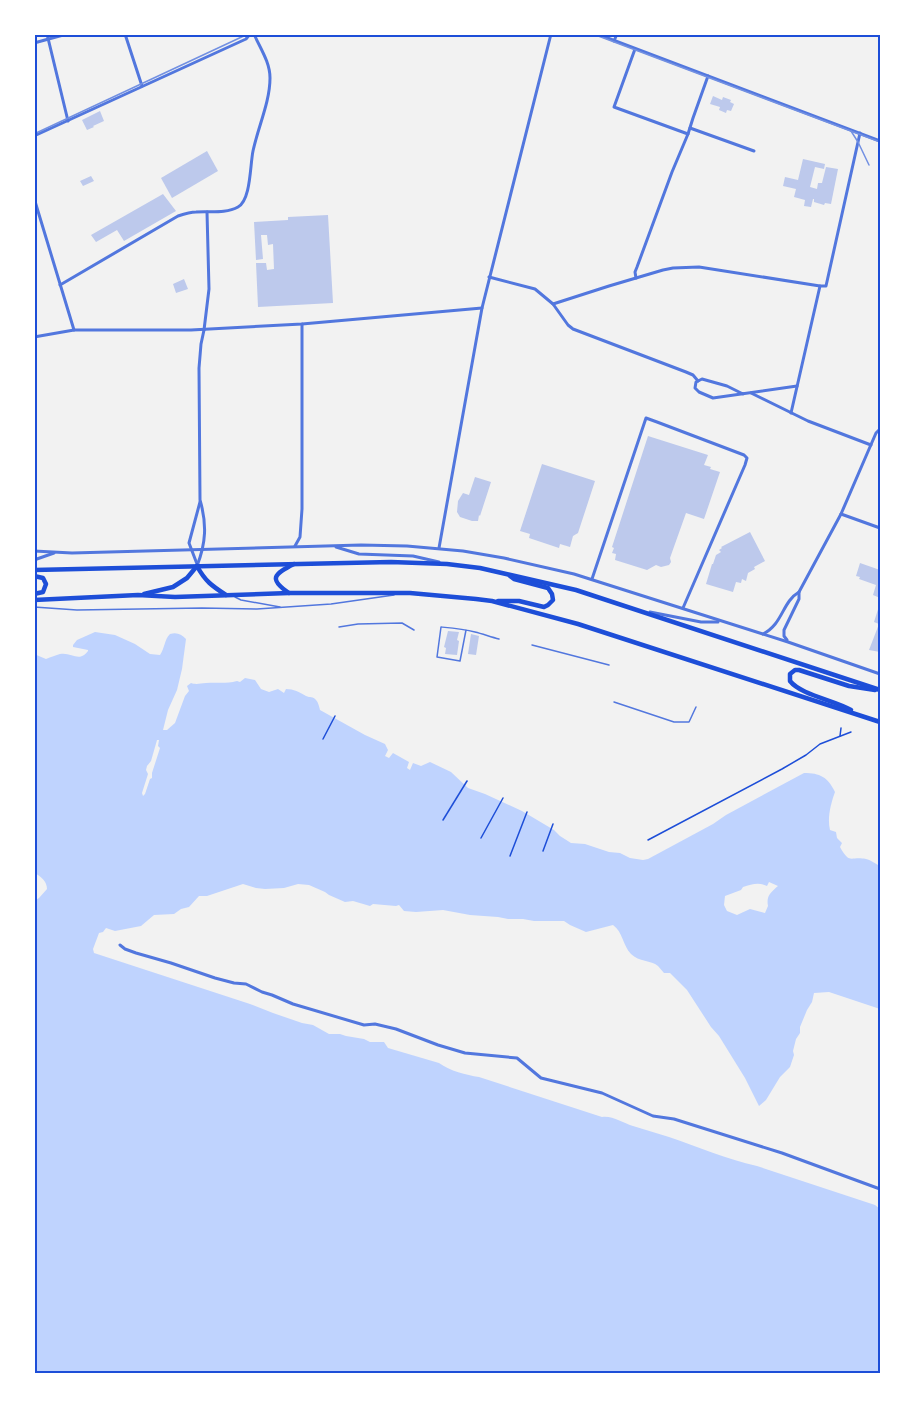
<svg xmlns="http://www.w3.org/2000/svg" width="915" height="1408" font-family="Barlow,sans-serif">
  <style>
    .water { fill: #bfd3fe; fill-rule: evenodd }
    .building { fill: #bdc9ec }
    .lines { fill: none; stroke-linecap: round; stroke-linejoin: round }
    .path { stroke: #1d4ed8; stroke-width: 1.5 }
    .service { stroke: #5277de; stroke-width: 1.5 }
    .minor { stroke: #5277de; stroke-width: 3 }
    .tertiary { stroke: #5277de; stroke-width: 3 }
    .trunk { stroke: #1d4ed8; stroke-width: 4.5 }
    .tram { stroke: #7290e2; stroke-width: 1.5 }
    .neatline { fill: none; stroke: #1d4ed8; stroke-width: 2 }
  </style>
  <rect width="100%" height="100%" fill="#f2f2f2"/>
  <path class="water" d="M95,632L115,635L135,644L150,654L160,655C165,648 164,640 170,634C177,632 181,634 186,639L182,669L177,690L168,710L163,730H167L175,723L185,696L189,691L187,686L191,683C197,685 200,683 206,683C217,682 226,684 237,681L240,682L245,678L255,680L261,689L269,692L278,689L284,693L286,689C294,689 299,692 306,696C310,698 313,696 316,700C318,702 319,706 320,710L365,735L385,744L388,750L385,756L389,758L393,753L409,762L407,768L410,770L413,763L421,766L430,762L451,772L468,788L485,794L522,811L554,830L560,836L571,843L585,844L609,852L620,853L630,858L643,860L648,859L713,824L726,815L804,773C820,773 828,777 835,792C831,803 827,818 830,830L836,832L837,838L842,843L840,847C850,865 850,856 866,859C871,860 876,864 880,866V1009L829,992L814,993L812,1002L807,1010L800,1027V1033L796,1039L793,1051L794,1055L790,1067L780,1077L766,1100L759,1106L745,1078L719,1036L711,1027L687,990L670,973H664C662,971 660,968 658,966C651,960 639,962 631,954C623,946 623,932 613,925L586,932L570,925L564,921H534L523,919H508L498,917L470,915L443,910L416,912L404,911L399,905L396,906L373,904L370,906L353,901L345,902L329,895L325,892L309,885L298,884L284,888L265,889L256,888L243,884L207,896H199L189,907L181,909L174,914L154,915L141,926L115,931L106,928L103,932L99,933L93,949L94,953L250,1004L273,1013L302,1023L313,1025L329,1034H340L346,1036L364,1039L370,1042H384L388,1048L439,1063C450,1071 466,1075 479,1077L602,1117C611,1115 624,1123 633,1126C645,1130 657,1133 669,1137C698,1147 727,1159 757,1166L875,1205L880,1209V1373H35L34,901L39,898L47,889C47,881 41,877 35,873L34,654L46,659C51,657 56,655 60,654C72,652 79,663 88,651V650L73,647V645L77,640ZM157,740H159L158,746L160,748L152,773V778L150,779L145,794L143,796L142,793L148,774L146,770L147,766L151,761ZM769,882L778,886C771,892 766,896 768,906L765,913L750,909L737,915L727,911L724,905L725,896L741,890L743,887C752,884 759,882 767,886Z"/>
  <g class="building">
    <path d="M713,96L722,100L723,97L731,100L730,102L734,104L731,111L727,110L726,113L719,110L720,107L710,104Z"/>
    <path d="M100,111L104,121L93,126L94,127L87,130L82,120Z"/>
    <path d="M207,151L218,171L172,198L161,178Z"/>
    <path d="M803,159L825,164L824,169L815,167L810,187L817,189L818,183H822L826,167L838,169L831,204L825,203L824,205L814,202V199H813L811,207L804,206L805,200L794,197L796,189L783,186L785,177L798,180Z"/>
    <path d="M91,176L94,181L83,186L80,181Z"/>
    <path d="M163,194L176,211L124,241L117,230L96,242L91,235Z"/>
    <path d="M328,215L333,303L258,307L256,263H266L267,270L274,269L273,244L268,245L267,235H261L263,259L256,260L254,222L288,220V217Z"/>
    <path d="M184,279L188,289L176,293L173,284Z"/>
    <path d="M648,436L708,455L704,465L711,467L710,469L720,472L704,519L686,513L670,558L671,562L669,565L661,567L656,565L647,570L615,560L616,554L612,553L614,548L612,547Z"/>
    <path d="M542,464L595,481L578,533L573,536L570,547L560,544L559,548L529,538L530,534L520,531Z"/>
    <path d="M475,477L491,482L480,516L479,515L478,521H472L460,517L457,512L458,501L463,493L469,495Z"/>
    <path d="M750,532L765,561L754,567L755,569L748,573L746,581L742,579L741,583L736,582L733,592L706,584L712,564H713L716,555L721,552L719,550L722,548L721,547Z"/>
    <path d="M860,563L880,570V598L873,595L876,585L859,579L860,577L856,576Z"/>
    <path d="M880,603V652L869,650L879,624L874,622Z"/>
    <path d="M448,631L459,632L457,640L459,641L457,655L445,654L446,648L444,647Z"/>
    <path d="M471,634L479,636L476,655L468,654Z"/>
  </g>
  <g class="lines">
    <g class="path">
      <path d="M840,736L841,728"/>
      <path d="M323,739L335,716"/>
      <path d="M443,820L467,781"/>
      <path d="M481,838L503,798"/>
      <path d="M648,840L782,769L806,755L820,744L851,732"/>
      <path d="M543,851L553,824"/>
      <path d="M510,856L527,812"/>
    </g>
    <g class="service">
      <path d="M235,597L241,600L280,607"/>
      <path d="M34,607L77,610L202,608L257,609L331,604L394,595"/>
      <path d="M339,627L358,624L402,623L414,630"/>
      <path d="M466,630L460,661L437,657L441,627C452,628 464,629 475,632C483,634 491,637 499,639"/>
      <path d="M532,645L609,665"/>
      <path d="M614,702L674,722H689L696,707"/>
    </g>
    <g class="minor">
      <path d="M47,34L68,121"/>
      <path d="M125,34L142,86"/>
      <path d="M614,41L617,34"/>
      <path d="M635,49L614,107L688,134"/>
      <path d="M690,128L754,151"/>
      <path d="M34,198L74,330"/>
      <path d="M489,277L535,289L553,304L568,325L573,329L686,372L693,375L698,381"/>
      <path d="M636,278L635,272L637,267L672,172L688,134L693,118L708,76"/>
      <path d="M60,285L178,216C184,214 190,212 196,212C209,211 226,214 238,207C251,200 250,165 253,151C258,127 270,102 270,78C270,62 260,48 254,34"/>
      <path d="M553,304L609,286L663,270L673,268L699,267L820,286"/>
      <path d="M204,330L209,289L207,212"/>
      <path d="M34,337L74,330H191L302,324L482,308"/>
      <path d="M751,393L808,421L871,445"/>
      <path d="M743,394L727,386L702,379L696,382L695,388L699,392L713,398L797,386"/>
      <path d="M791,413L820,286H826L860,133"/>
      <path d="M841,514L880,528"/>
      <path d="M295,546L300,537L302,509V324"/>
      <path d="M336,547L359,554L413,556L439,562"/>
      <path d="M439,548L482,308L551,34"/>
      <path d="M34,551L72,553L361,545L407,546L463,551L504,558L574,574L788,642L880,674"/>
      <path d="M34,560L54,553"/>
      <path d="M592,579L646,418L657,422L744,455L747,458L745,465L683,608"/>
      <path d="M650,612L701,622H718"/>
      <path d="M763,634C783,624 782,602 799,592"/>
      <path d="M787,640L784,636V630L799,599V592L841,514L876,433L880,429"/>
      <path d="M120,945L125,949L136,953L171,963L215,978L234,983L246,984L262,992L272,995L293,1004L364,1025L375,1024L396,1029L438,1045L465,1053L517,1058L541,1078L602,1093L653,1116L674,1119L782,1153L880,1189"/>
    </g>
    <g class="tertiary">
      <path d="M597,34L880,141"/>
      <path d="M34,43L67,34"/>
      <path d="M34,136L246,39L250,34"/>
      <path d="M197,564L189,543L200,502"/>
      <path d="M197,566C206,543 207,524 200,500L199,368L201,344L204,330"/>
    </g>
    <g class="trunk">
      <path d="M197,566C205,581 212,586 226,595"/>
      <path d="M34,570L391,562L447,564L480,568L576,590L880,690"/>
      <path d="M34,576L43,578L46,584L43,592L34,594"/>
      <path d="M289,593C268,579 274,574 294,564"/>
      <path d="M144,594L173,587L187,578L197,566"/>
      <path d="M34,600L138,595L175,597L289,593H410L476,599L492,601L578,624L880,722"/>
      <path d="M498,601H519L544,607L548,605L553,600L552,594L548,588L514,579L510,576"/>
      <path d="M851,710C834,700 801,695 790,681V674L795,670H799L849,686L875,690"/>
    </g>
    <g class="tram">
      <path d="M593,34L880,142"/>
      <path d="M851,131L858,142L869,165"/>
      <path d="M34,134L248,34"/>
    </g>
  </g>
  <rect width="915" height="1408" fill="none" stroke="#ffffff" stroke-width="72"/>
  <rect x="36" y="36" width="843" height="1336" class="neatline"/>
</svg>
